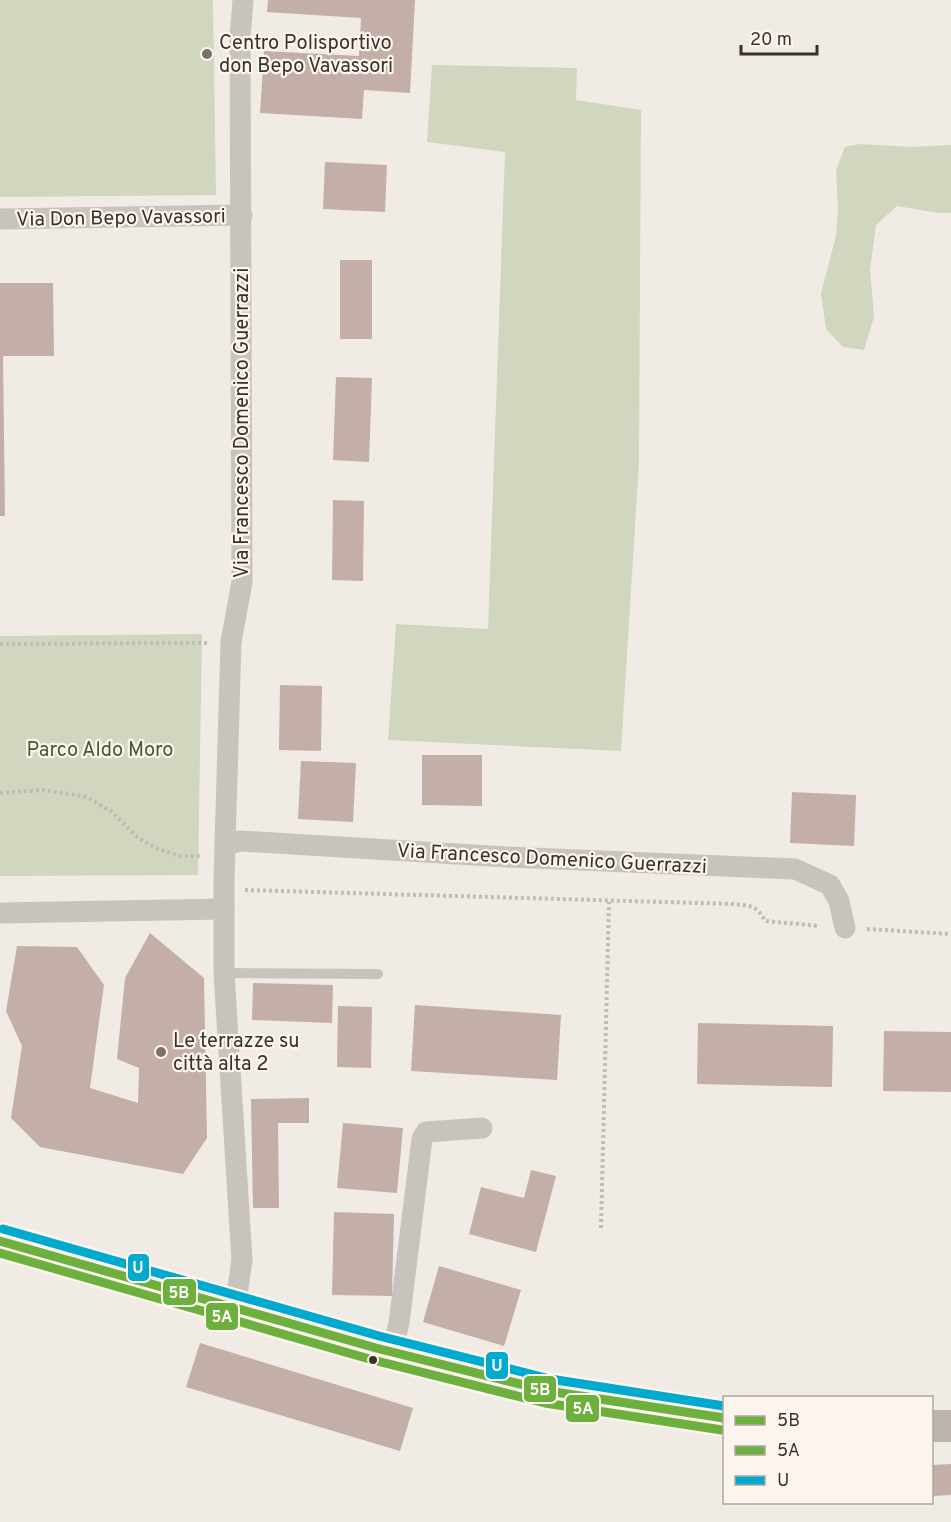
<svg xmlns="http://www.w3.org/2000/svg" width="951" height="1522" font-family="Overpass,sans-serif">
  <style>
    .green { fill: #d1d6bf }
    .building { fill: #c3afa7 }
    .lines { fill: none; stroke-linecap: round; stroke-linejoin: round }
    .path { stroke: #c2bbb6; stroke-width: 4; stroke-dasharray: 3 3; stroke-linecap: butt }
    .lane { stroke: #c9c3be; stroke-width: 10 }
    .street { stroke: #c9c3be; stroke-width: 21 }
    .secondary { stroke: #bab3ae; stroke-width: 32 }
    .bus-1-casing { stroke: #fbf5ee; stroke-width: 14 }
    .bus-2-casing { stroke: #fbf5ee; stroke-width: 14 }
    .bus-3-casing { stroke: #fbf5ee; stroke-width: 14 }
    .bus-1 { stroke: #6eb03e; stroke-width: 9 }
    .bus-2 { stroke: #6eb03e; stroke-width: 9 }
    .bus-3 { stroke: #00a9ce; stroke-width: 9 }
    .poi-dot { fill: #7a716c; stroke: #fbf5ee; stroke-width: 2 }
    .bus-dot { fill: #3b302b; stroke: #fbf5ee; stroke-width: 2 }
    .labels { text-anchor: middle; stroke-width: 4.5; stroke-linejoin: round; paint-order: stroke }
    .poi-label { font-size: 20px; fill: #3b302b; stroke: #fbf5ee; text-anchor: start }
    .street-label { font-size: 20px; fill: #3b302b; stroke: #fbf5ee }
    .park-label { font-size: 20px; fill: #4a5a2e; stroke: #fbf5ee }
    .line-badge { stroke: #fbf5ee; stroke-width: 2 }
    .badge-label { font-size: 16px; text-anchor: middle; font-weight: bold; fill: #fff }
  </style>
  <rect width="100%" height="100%" fill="#f0ebe5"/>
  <g class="green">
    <path d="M0,0H213L216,195L0,197Z"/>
    <path d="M432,65L577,68L576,100L641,110L639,462L621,751L388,740L396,624L488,629L505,152L427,142Z"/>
    <path d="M860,144L911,147L951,145V213H939L897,206L876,225L870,270L874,317L864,350L843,347L826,329L821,293L836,236L838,211L836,170L845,147Z"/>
    <path d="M202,634L198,875L0,876V636Z"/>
  </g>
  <g class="building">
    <path d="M268,0H415L410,93L364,90L362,119L260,113L264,51L359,56L361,18L267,12Z"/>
    <path d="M325,162L387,165L385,212L323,209Z"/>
    <rect x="340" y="260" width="32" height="79"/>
    <path d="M0,283H53L54,356H3L5,516H0Z"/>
    <path d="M336,377L372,378L369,462L333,460Z"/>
    <path d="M333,500L364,501L363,581L332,580Z"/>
    <path d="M280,685L322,686L321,751L279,750Z"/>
    <path d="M422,755H482V806L422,805Z"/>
    <path d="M301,761L356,763L353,822L298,819Z"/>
    <path d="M792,792L856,795L854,846L790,843Z"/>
    <path d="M150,933L204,978L207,1138L183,1174L40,1147L11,1118L22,1046L6,1011L17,946L77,947L104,985L90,1088L138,1103L139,1068L117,1059L125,978Z"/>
    <path d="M253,983L333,985L332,1023L252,1020Z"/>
    <path d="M415,1005L561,1015L557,1080L411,1071Z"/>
    <path d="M338,1006L372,1007L371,1068L337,1067Z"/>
    <path d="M698,1023L833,1026L832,1087L697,1084Z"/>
    <path d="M884,1031L951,1032V1092L883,1091Z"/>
    <path d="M309,1098V1123H278L279,1208H253L251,1099Z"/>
    <path d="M343,1123L403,1128L397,1193L337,1188Z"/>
    <path d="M531,1170L556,1176L536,1252L469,1234L481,1187L524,1198Z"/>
    <path d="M334,1212L394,1214L392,1296L332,1295Z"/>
    <path d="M439,1266L521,1290L504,1346L423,1322Z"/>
    <path d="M200,1343L413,1408L400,1451L186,1387Z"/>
    <path d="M951,1464V1495L932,1496V1465Z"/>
  </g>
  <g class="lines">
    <g class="path">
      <path d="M0,644L209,643"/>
      <path d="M0,793L44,790L86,797L111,811L137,837L156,848L180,856H203"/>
      <path d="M245,890L734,904C750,906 757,905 765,921L820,926"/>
      <path d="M867,929L951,934"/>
      <path d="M601,1228L609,902"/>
    </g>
    <path class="lane" d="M224,973L378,974"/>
    <g class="street">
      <path d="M0,219L242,215"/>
      <path d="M225,845L240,841L506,857L795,869L830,885L839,901L845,928"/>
      <path d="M0,913L224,909"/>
      <path d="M235,1309L242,1260L224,973V879L231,642L242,582L240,37L243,0"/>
      <path d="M392,1352L399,1323L422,1139L426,1132L482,1128"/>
    </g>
    <g class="secondary">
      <path d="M0,1241L376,1348L548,1391L724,1418"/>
      <path d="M932,1426H951"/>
    </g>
    <g class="bus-1-casing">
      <path id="bus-1" d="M0,1241L376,1348L548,1391L724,1418"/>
    </g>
    <g class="bus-2-casing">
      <path id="bus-2" d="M0,1253L373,1360L545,1403L722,1430"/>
    </g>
    <g class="bus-3-casing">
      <path id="bus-3" d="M3,1229L379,1336L550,1379L724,1406"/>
    </g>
    <use href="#bus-1" class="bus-1"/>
    <use href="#bus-2" class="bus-2"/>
    <use href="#bus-3" class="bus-3"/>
  </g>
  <g class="poi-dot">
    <circle cx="207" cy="54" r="6"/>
    <circle cx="161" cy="1052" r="6"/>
  </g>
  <circle class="bus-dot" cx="373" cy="1360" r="5"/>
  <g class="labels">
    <g class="poi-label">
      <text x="219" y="49">Centro Polisportivo<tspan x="219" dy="23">don Bepo Vavassori</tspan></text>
      <text x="173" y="1047">Le terrazze su<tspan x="173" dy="23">città alta 2</tspan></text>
    </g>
    <g class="street-label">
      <text transform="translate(121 217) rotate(-1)" y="7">Via Don Bepo Vavassori</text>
      <text transform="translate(241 423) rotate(-90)" y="7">Via Francesco Domenico Guerrazzi</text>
      <text transform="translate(552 858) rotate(3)" y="7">Via Francesco Domenico Guerrazzi</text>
    </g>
    <g class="park-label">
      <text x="100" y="756">Parco Aldo Moro</text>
    </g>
  </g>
  <g class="line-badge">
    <rect x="127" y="1253" width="23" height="29" rx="6" fill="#00a9ce"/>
    <rect x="162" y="1278" width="35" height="28" rx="6" fill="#6eb03e"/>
    <rect x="205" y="1302" width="34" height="29" rx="6" fill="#6eb03e"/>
    <rect x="485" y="1351" width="24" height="29" rx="6" fill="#00a9ce"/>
    <rect x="523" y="1375" width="34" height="28" rx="6" fill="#6eb03e"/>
    <rect x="565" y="1394" width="35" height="29" rx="6" fill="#6eb03e"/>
  </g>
  <g class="badge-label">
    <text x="138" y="1273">U</text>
    <text x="179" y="1298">5B</text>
    <text x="222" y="1322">5A</text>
    <text x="497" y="1371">U</text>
    <text x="540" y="1395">5B</text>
    <text x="583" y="1414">5A</text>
  </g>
  <rect x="723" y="1396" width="210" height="108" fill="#fbf5ee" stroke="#aea6a0" stroke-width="1.5"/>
  <rect x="735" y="1416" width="30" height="9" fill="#6eb03e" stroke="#aea6a0" stroke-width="1.5"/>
  <text x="777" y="1426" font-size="18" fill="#3b302b">5B</text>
  <rect x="735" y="1446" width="30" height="9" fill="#6eb03e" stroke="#aea6a0" stroke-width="1.5"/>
  <text x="777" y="1456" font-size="18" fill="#3b302b">5A</text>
  <rect x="735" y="1476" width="30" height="9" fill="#00a9ce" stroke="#aea6a0" stroke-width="1.5"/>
  <text x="777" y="1486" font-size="18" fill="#3b302b">U</text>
  <path d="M741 45v9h76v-9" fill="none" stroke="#3b302b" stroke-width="3"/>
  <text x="750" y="45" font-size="18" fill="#3b302b" stroke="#fbf5ee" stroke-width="4.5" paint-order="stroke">20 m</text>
</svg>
